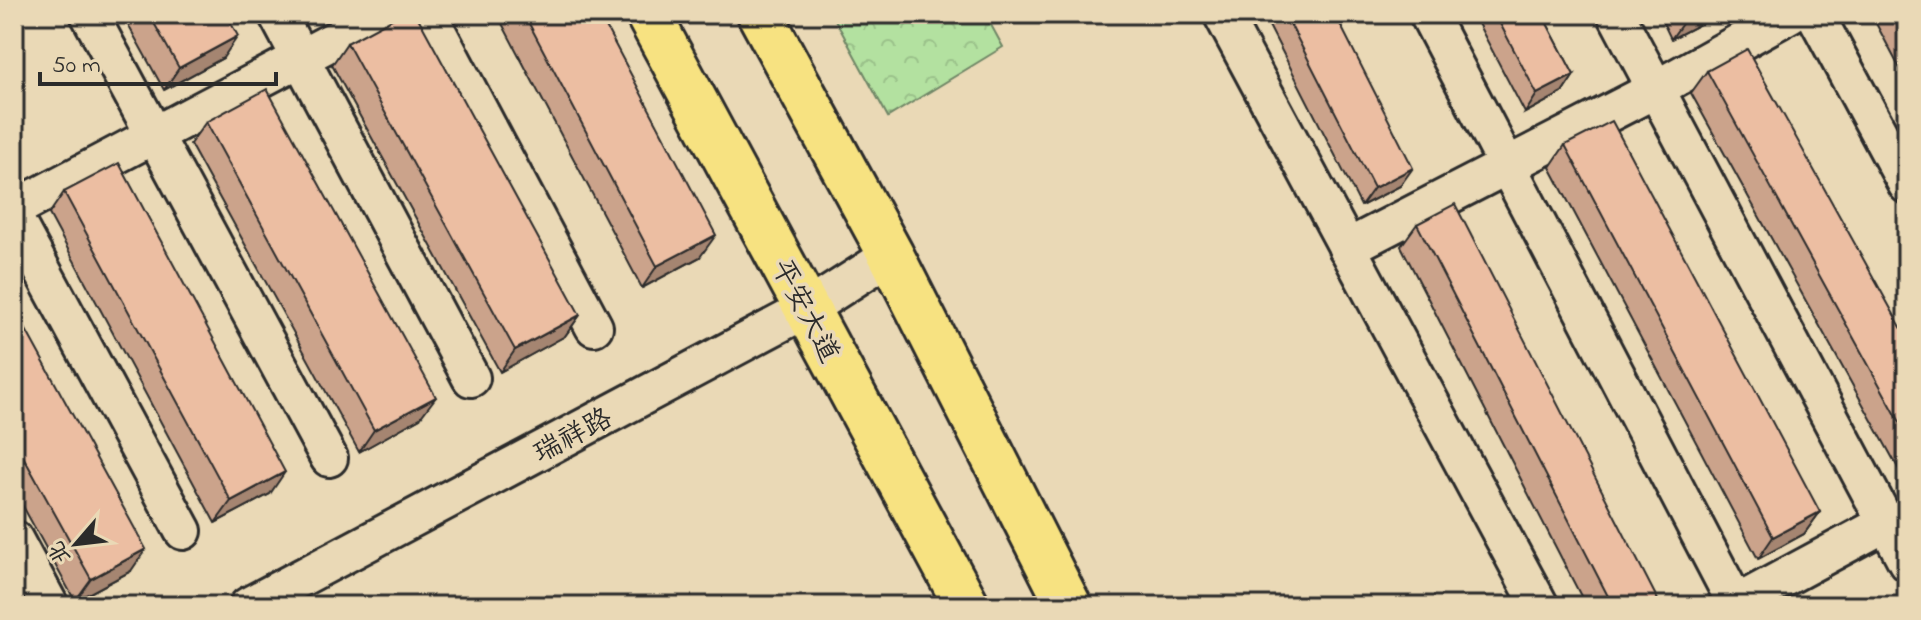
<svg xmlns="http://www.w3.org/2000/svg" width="1921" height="620" font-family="'Indie Flower','LXGW WenKai TC',sans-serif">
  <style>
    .forest { fill: url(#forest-crowns); stroke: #6f8666; stroke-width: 2 }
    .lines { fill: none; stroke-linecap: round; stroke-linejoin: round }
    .minor-casing { stroke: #2b2b2b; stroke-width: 42 }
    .major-casing { stroke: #2b2b2b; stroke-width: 50 }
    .minor { stroke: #ead9b6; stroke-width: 36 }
    .major { stroke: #f7e281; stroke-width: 44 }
    .wall { fill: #cba38b; stroke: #2b2b2b; stroke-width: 2 }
    .shaded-wall { fill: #a58571; stroke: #2b2b2b; stroke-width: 2 }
    .building { fill: #ecbea2; stroke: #2b2b2b; stroke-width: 2 }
    .labels { text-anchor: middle; stroke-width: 7; stroke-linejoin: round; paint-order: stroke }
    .street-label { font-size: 28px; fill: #2b2b2b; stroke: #ead9b6 }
  </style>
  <defs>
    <pattern id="forest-crowns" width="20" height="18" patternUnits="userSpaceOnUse" patternTransform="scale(2)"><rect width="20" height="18" fill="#b3e1a0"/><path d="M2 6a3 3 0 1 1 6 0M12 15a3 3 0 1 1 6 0" fill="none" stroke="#9ac18a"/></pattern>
  </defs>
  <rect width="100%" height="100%" fill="#ead9b6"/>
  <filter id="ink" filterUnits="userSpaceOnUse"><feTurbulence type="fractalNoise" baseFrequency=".0125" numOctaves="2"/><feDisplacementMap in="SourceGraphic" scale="16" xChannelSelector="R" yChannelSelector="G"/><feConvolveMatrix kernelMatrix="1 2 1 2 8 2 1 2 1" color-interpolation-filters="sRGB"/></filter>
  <g filter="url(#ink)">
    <path class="forest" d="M832,14H985L1003,47L888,117Z"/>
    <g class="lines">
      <g class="minor-casing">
        <g id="minor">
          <path d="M89,14L329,458"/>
          <path d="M277,14L471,378"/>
          <path d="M428,14L594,327"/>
          <path d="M1222,14L1540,606"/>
          <path d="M1428,14L1736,604"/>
          <path d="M1616,14L1907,562"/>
          <path d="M1815,14L1907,185"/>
          <path d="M14,209L384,14"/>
          <path d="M14,218L183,531"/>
          <path d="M1347,248L1656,89L1790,14"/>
          <path d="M14,539L49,604"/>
          <path d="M248,606L807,309L891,255"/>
          <path d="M1732,606L1886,523"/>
        </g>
      </g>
      <g class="major-casing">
        <g id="major">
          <path d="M648,14L967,606"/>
          <path d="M760,14L891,255L1069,606"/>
        </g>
      </g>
      <use href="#minor" class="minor"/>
      <use href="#major" class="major"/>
    </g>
    <g class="wall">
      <path d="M122,14H226L223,58L164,90Z"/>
      <path d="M497,14H599L700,257L642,288Z"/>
      <path d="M1263,14H1335L1400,186L1361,206Z"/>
      <path d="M1473,14H1542L1574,75L1562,93L1525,113Z"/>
      <path d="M1659,14H1711L1706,21L1671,39Z"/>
      <path d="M1871,14H1907V82Z"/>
      <path d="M347,43L580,315L565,336L500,372L332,65Z"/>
      <path d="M1707,71L1907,338V484L1691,93Z"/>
      <path d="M206,122L420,418L359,452L190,144Z"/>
      <path d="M1565,145L1820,512L1804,534L1758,559L1550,167Z"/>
      <path d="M64,192L270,494L215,523L49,214Z"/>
      <path d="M1417,224L1661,606H1586L1401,246Z"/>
      <path d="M14,308L131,571L75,601L14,490Z"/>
    </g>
    <g class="shaded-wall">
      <path d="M1697,14H1711L1706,21L1671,39L1684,21Z"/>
      <path d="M238,36L223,58L164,90L179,68Z"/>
      <path d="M1574,75L1562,93L1525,113L1537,94Z"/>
      <path d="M1413,168L1400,186L1361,206L1374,188Z"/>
      <path d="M716,235L700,257L642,288L657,266Z"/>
      <path d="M580,315L565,336L500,372L515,350Z"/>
      <path d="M436,397L420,418L359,452L374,430Z"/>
      <path d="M285,472L270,494L215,523L231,501Z"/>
      <path d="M1820,512L1804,534L1758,559L1773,537Z"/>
      <path d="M146,549L131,571L75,601L91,579Z"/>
    </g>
    <g class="building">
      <path d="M149,14H226L238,36L179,68Z"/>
      <path d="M401,14H416L580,315L515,350L347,43Z"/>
      <path d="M524,14H599L716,235L657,266Z"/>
      <path d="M1285,14H1335L1413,168L1374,188Z"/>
      <path d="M1495,14H1542L1574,75L1537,94Z"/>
      <path d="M1681,14H1697L1684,21Z"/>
      <path d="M1898,14H1907V31Z"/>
      <path d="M1747,49L1907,338V435L1707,71Z"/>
      <path d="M267,89L436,397L374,430L206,122Z"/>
      <path d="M1612,121L1820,512L1773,537L1565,145Z"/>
      <path d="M119,163L285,472L231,501L64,192Z"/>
      <path d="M1455,204L1661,606H1613L1417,224Z"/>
      <path d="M14,308L146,549L91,579L14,440Z"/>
    </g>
  </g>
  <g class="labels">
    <g class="street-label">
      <text transform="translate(807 310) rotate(62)" y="10">平安大道</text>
      <text transform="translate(572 434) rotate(-28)" y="10">瑞祥路</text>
    </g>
  </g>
  <rect width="1921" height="620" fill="none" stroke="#ead9b6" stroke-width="48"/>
  <rect x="24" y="24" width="1873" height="572" fill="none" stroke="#2b2b2b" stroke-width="3" filter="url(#ink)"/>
  <g transform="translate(76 544) rotate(242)" stroke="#ead9b6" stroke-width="6" paint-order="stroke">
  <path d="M0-6L14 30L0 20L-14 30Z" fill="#2b2b2b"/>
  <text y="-12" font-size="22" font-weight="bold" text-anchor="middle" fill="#2b2b2b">北</text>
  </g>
  <path d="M40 72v12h236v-12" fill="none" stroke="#2b2b2b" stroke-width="4"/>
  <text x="52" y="72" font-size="24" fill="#2b2b2b" stroke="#ead9b6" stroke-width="6" paint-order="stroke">50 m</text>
</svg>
